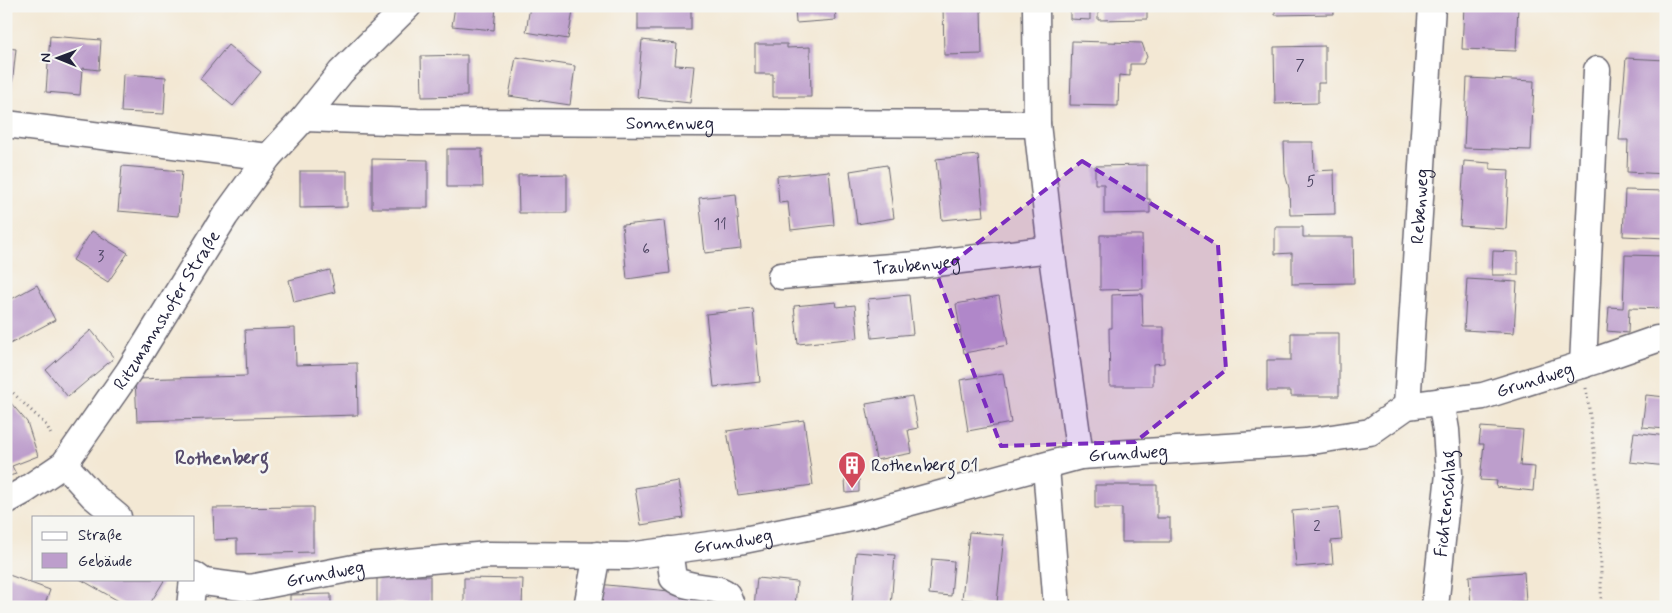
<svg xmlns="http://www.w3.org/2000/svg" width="1672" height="613" font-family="Mynerve,sans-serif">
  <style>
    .building { fill: #bd9ecc }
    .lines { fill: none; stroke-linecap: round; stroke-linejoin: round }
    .minor-casing { stroke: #6b6771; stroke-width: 29 }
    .path { stroke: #6b6771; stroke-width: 3; stroke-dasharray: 1 4; stroke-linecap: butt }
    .minor { stroke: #fff; stroke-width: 26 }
    .marked { fill: #7b2cbf; fill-opacity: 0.2; stroke: #7b2cbf; stroke-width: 4; stroke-dasharray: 10 6; stroke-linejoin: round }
    .labels { text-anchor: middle; stroke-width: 5; stroke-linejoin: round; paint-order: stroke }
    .number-label { font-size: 15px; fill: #49415f }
    .street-label { font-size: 18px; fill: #22223b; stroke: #f6f6f2 }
    .poi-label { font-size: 18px; fill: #22223b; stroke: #f6f6f2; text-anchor: start }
    .quarter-label { font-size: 20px; font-weight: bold; fill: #584d6e; stroke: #f6f6f2 }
  </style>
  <rect width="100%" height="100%" fill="#f6f6f2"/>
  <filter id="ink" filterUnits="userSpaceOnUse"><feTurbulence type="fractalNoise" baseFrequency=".02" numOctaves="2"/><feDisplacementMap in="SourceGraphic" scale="10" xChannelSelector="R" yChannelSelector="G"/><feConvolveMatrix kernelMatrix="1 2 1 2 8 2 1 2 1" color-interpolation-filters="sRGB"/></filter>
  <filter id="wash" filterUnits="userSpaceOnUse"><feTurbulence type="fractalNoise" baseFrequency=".0096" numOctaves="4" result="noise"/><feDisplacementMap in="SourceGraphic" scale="20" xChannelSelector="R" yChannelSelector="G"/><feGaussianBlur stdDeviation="1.12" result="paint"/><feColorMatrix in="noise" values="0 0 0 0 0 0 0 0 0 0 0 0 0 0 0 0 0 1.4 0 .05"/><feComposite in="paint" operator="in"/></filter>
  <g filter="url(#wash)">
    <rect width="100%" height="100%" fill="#f3e8d4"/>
    <g id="blocks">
      <g class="building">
        <path d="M455,6H496L494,30L452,26Z"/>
        <path d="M530,6H574L568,39L526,32Z"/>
        <rect x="638" y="6" width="53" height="24"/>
        <path d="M795,6H835L836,20L796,23Z"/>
        <path d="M943,6H981L982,54L944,55Z"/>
        <path d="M1070,6H1090V20L1070,19Z"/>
        <path d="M1098,6H1147V19L1098,20Z"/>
        <path d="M1275,6H1334V14L1275,15Z"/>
        <path d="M1464,6H1518L1516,51L1462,49Z"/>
        <path d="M50,36L101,40L99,70L82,68L80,95L46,92Z"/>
        <path d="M642,40L677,44L675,65L694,66L690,103L637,97Z"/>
        <path d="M1072,41L1142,43L1147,57L1143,64H1130V76L1119,75L1118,106L1070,105Z"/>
        <path d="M755,44H787V48L810,47L811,97H773V74H755Z"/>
        <path d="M228,45L261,72L233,106L200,79Z"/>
        <path d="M1325,46V83H1318V103L1275,104L1274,47Z"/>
        <path d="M6,48L16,49L11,95L6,94Z"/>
        <path d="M467,55V96L422,97L421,56Z"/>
        <path d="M516,57L575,66L570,105L509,96Z"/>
        <path d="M1626,58L1666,60V174L1627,172L1628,140H1619Z"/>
        <path d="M123,74L166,77L164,114L121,112Z"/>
        <path d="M1467,78L1534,81L1531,150L1464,148Z"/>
        <path d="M1284,142H1313L1314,171L1334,170L1335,214L1290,215L1289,188L1285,174Z"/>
        <path d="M447,149H482L483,187H447Z"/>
        <path d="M978,155L984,216L942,220L936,159Z"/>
        <path d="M372,159L428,160V208H372Z"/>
        <path d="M1464,161L1490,163V169L1509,170L1506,229L1460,226Z"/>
        <path d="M887,165L894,218L857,224L850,171Z"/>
        <path d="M1147,165V199H1150V213L1104,214V184H1095V166Z"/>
        <path d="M122,166L182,171L178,216L118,211Z"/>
        <path d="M300,171H347V207L300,208Z"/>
        <path d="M829,171L834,225L791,230L788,202L779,203L777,176Z"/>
        <path d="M567,174V213H519L518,175Z"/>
        <path d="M1625,190L1666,191V238L1623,236Z"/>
        <path d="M736,194L741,249L705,253L699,198Z"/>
        <path d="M664,221L670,273L627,279L622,225Z"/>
        <path d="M1275,227H1303V237H1353L1354,283L1292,284V253L1275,254Z"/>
        <path d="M92,231L128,253L108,282L73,260Z"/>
        <path d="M1100,235H1142L1143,289L1100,290Z"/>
        <path d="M1493,251L1518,252V275H1492Z"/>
        <path d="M1625,255L1666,256V309L1629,308L1628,333L1607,331L1609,307L1623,308Z"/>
        <path d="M330,270L335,292L294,302L289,280Z"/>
        <path d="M1467,279L1517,282L1514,333L1464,330Z"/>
        <path d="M37,285L55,320L6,346V302Z"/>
        <path d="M1142,294L1143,327H1164V363L1153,364V386H1110L1109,328H1112V295Z"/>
        <path d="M909,295L913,334L872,338L868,299Z"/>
        <path d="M999,296L1008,345L964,353L956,304Z"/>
        <path d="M836,302L837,307L855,305L858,338L798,344L794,306Z"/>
        <path d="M753,309L760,382L714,387L706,314Z"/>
        <path d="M295,328L296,365L357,363L358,415L137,421L135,379L247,376L245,330Z"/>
        <path d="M91,330L114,358L68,397L46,370Z"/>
        <path d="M1291,333H1339V396H1291V391H1267V360H1291Z"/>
        <path d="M1003,373L1011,423L968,431L960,380Z"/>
        <path d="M1646,395L1666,397V429L1642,427Z"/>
        <path d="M912,396L918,428L908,430L912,453L876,460L866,404Z"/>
        <path d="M10,402L27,422L38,456L12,466L16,474L6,477V403Z"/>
        <path d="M804,420L813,485L738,495L727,431Z"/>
        <path d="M1481,427L1523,430L1520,466L1535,467L1533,491L1496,487L1497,481L1480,480L1484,444H1479Z"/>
        <path d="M1634,432L1666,436V466L1630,462Z"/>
        <path d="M859,479V492L846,493L845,480Z"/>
        <path d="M678,481L684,518L641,525L635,488Z"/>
        <path d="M1095,485H1157V518H1170V542H1122V508H1095Z"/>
        <path d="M313,507V552L237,554V539L214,540L213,508Z"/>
        <path d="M1339,507L1342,540L1331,541L1333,564L1296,567L1292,511Z"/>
        <path d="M969,532L1004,535L997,603L962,599Z"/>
        <path d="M856,552L895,555L891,607H852Z"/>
        <path d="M932,559L954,561L951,596L929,594Z"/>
        <path d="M1524,572L1526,601L1512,602L1513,607H1471L1469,576Z"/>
        <path d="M9,575L50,590L44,607H6V583Z"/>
        <path d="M377,576H430V607H407V603H377Z"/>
        <path d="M464,578L523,579L522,607H464Z"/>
        <path d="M757,578L797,582L795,607H754Z"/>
        <path d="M80,579H165L148,607H129Z"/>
        <path d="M597,584L710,595L709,607H595Z"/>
        <path d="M331,594V607H290V595Z"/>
      </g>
    </g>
  </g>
  <g filter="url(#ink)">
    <use href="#blocks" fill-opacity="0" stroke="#6b6771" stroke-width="1"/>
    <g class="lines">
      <g class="minor-casing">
        <g id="minor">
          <path d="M1036,6L1037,124L1051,249L1080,456"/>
          <path id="s1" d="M304,118L417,122L1037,124"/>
          <path d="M6,124L268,157"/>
          <path id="s2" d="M781,276L928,264L1051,249"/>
          <path d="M1583,365L1597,70"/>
          <path id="s3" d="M1407,406L1432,6"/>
          <path d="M64,464L93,496L118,517"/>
          <path d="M1046,467L1057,607"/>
          <path id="s4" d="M6,501L24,491L64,464L129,371L225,216L268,157L304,118L341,72L408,6"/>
          <path d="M669,550L673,578C688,591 718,584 727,595C729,598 730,603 732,607"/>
          <path id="s5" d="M194,575L204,582L250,588L364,566L488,555L629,556L739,541L852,518L1080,456L1306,442L1370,432L1407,406L1483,396L1597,360L1657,339H1666"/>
          <path d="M190,607L193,579"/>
          <path d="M587,607L597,555"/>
          <path id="s6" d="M1435,607L1449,474L1446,430L1441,401"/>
        </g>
      </g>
      <g class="path">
        <path d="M6,386L47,426L52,437"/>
        <path d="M1586,388C1597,460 1602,534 1601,607"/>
      </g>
      <use href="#minor" class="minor"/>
    </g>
  </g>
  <path class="marked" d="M1082,161L1218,245L1226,370L1135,442L1001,446L937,275Z"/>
  <defs>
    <g id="building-pin" transform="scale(1.4375)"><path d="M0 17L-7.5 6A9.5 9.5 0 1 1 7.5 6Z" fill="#d1495b" stroke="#f6f6f2"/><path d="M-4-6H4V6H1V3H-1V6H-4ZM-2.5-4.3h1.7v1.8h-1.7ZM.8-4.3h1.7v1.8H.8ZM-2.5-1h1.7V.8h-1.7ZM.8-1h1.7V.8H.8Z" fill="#fff"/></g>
  </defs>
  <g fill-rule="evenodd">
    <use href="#building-pin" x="852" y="465"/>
  </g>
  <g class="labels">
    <g class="number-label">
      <text x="1300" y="70">7</text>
      <text x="1311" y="186">5</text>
      <text x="720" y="229">11</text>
      <text x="646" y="254">6</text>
      <text x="101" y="261">3</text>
      <text x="1317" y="531">2</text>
    </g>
    <g class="street-label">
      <text dy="6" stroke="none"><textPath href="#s1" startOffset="366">Sonnenweg</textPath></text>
      <text dy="6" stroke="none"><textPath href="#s3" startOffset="200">Rebenweg</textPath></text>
      <text dy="6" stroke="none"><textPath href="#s2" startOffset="136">Traubenweg</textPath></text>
      <text dy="6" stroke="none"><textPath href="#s4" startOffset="254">Ritzmannshofer Straße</textPath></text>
      <text dy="6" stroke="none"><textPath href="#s5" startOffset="1370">Grundweg</textPath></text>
      <text dy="6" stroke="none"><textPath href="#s5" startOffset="951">Grundweg</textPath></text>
      <text dy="6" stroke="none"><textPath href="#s6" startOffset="104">Fichtenschlag</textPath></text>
      <text dy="6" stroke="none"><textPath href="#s5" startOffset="545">Grundweg</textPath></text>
      <text dy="6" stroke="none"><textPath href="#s5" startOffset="135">Grundweg</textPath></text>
    </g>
    <g class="poi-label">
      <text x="871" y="471">Rothenberg 01</text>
    </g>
    <g class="quarter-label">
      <text x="222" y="464">Rothenberg</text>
    </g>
  </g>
  <rect width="1672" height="613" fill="none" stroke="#f6f6f2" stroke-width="25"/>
  <rect x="32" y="516" width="162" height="65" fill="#f6f6f2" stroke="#a1a1a9"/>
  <rect x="42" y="532" width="25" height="8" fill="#ffffff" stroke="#a1a1a9"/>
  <text x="78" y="540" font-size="15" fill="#22223b">Straße</text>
  <rect x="42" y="553" width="25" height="15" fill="#bd9ecc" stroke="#a1a1a9"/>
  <text x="78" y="566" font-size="15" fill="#22223b">Gebäude</text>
  <g transform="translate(58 58) rotate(271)" stroke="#f6f6f2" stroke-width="4" paint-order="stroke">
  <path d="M0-4L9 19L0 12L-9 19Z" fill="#22223b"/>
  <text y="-8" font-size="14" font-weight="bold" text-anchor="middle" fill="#22223b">N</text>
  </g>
</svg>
